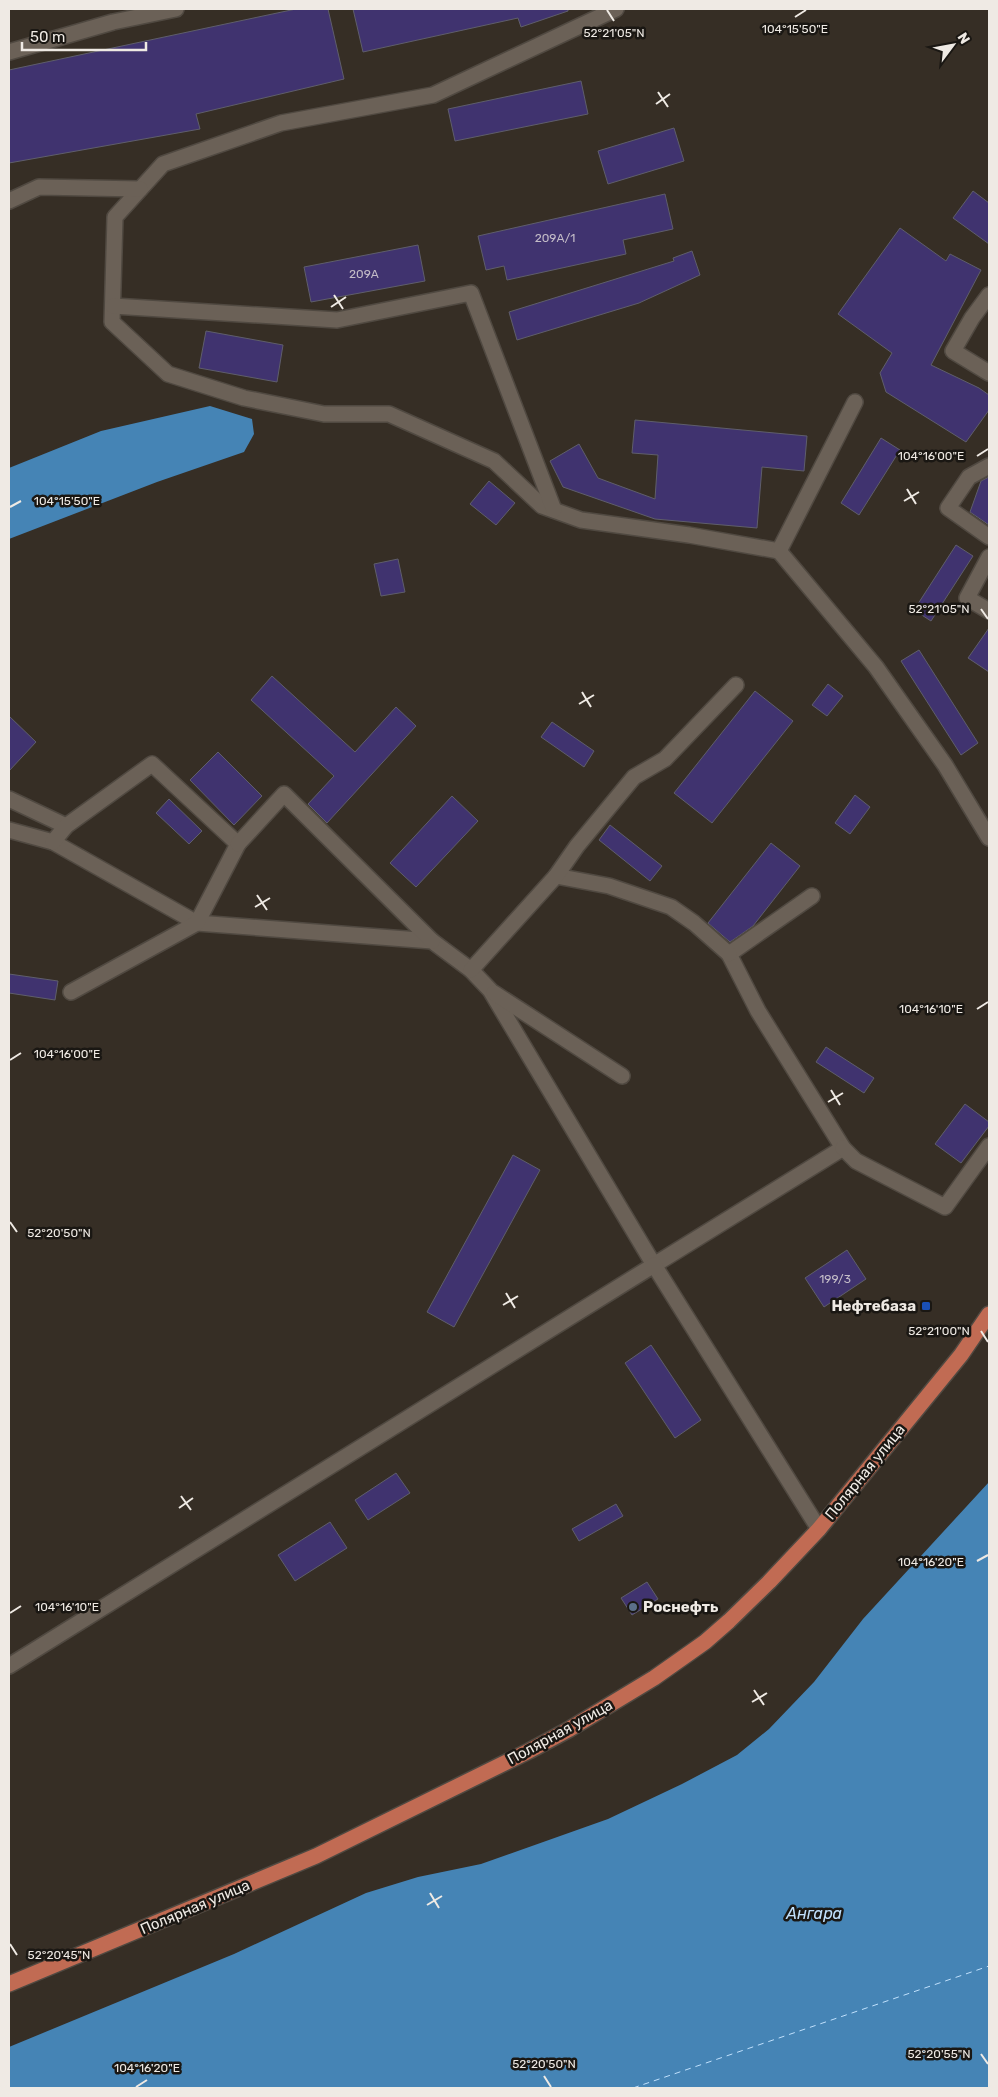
<svg xmlns="http://www.w3.org/2000/svg" width="998" height="2097" font-family="Rubik,sans-serif">
  <style>
    .water { fill: #4584b5 }
    .lines { fill: none; stroke-linecap: round; stroke-linejoin: round }
    .ferry { stroke: #c1e1fd; stroke-width: 1; stroke-dasharray: 6 5; stroke-linecap: butt }
    .building { fill: #40336f; stroke: #5f5e6b }
    .minor-casing { stroke: #504941; stroke-width: 18 }
    .major-casing { stroke: #504941; stroke-width: 18 }
    .minor { stroke: #6b6157; stroke-width: 15 }
    .major { stroke: #c16b53; stroke-width: 15 }
    .ticks { fill: none; stroke: #efeae4; stroke-width: 2 }
    .transit-dot { fill: #1a4fb4; stroke: #1a1713; stroke-width: 2 }
    .service-dot { fill: #5c6f8a; stroke: #1a1713; stroke-width: 2 }
    .labels { text-anchor: middle; stroke-width: 5; stroke-linejoin: round; paint-order: stroke }
    .number-label { font-size: 12px; fill: #c3bcc7 }
    .poi-label { font-size: 15px; font-weight: bold; fill: #efeae4; stroke: #1a1713; text-anchor: end }
    .street-label { font-size: 15px; fill: #efeae4; stroke: #1a1713 }
    .water-label { font-size: 16px; font-style: italic; fill: #c1e1fd; stroke: #1a1713 }
    .ticks-label { font-size: 12px; text-anchor: middle; fill: #efeae4; stroke: #1a1713; stroke-width: 5; stroke-linejoin: round; paint-order: stroke }
  </style>
  <rect width="100%" height="100%" fill="#362e25"/>
  <g class="water">
    <path d="M210,406L252,419L254,434L244,452L157,482L9,539V468L101,431Z"/>
    <path d="M989,1482V2088H9V2047L234,1954L366,1893L418,1877L481,1864L608,1819L682,1784L737,1755L769,1729L814,1682L863,1619Z"/>
  </g>
  <g class="lines">
    <path class="ferry" d="M633,2088L989,1966"/>
  </g>
  <g class="building">
    <path d="M296,9H328L344,79L196,114L200,129L9,163V70Z"/>
    <path d="M353,9H568V11L521,27L518,18L363,52Z"/>
    <path d="M581,81L588,114L455,141L448,109Z"/>
    <path d="M674,128L684,161L608,184L598,151Z"/>
    <path d="M973,191L989,203V244L953,218Z"/>
    <path d="M665,194L673,229L623,240L626,254L507,280L504,266L486,270L478,236Z"/>
    <path d="M900,228L946,261L950,254L981,270L931,365L979,388L989,395V410L966,442L886,392L880,373L892,353L838,314Z"/>
    <path d="M418,245L425,281L311,302L304,267Z"/>
    <path d="M692,251L700,275L639,303L517,340L509,312L674,261L673,258Z"/>
    <path d="M206,331L283,345L277,382L199,368Z"/>
    <path d="M635,420L807,436L804,471L762,467L757,528L655,519L563,487L550,461L579,444L598,478L655,499L658,455L632,453Z"/>
    <path d="M881,438L900,450L859,515L841,503Z"/>
    <path d="M989,477V525L970,512L981,481Z"/>
    <path d="M489,481L515,503L496,525L470,504Z"/>
    <path d="M956,545L973,556L931,621L914,610Z"/>
    <path d="M398,559L405,592L381,596L374,564Z"/>
    <path d="M989,628V672L968,658Z"/>
    <path d="M919,650L978,743L961,755L901,661Z"/>
    <path d="M272,676L355,752L396,707L416,726L327,823L308,804L334,776L251,700Z"/>
    <path d="M828,684L843,696L827,716L812,705Z"/>
    <path d="M755,691L793,721L712,823L674,793Z"/>
    <path d="M9,716L36,742L9,771Z"/>
    <path d="M552,722L594,751L584,767L541,737Z"/>
    <path d="M218,752L262,796L234,825L190,780Z"/>
    <path d="M855,795L870,807L850,834L835,823Z"/>
    <path d="M452,796L478,821L416,887L390,863Z"/>
    <path d="M169,799L202,831L189,844L156,813Z"/>
    <path d="M610,825L662,866L650,881L599,840Z"/>
    <path d="M771,843L800,866L753,926L730,942L708,923Z"/>
    <path d="M9,974L58,981L55,1000L9,993Z"/>
    <path d="M826,1047L874,1078L864,1093L816,1062Z"/>
    <path d="M965,1104L989,1122V1126L961,1163L935,1144Z"/>
    <path d="M513,1155L540,1170L454,1327L427,1312Z"/>
    <path d="M847,1250L866,1279L824,1307L805,1278Z"/>
    <path d="M651,1345L701,1420L675,1438L625,1363Z"/>
    <path d="M396,1473L410,1493L368,1520L355,1500Z"/>
    <path d="M616,1504L623,1516L579,1541L572,1529Z"/>
    <path d="M330,1522L347,1548L295,1581L278,1555Z"/>
    <path d="M647,1582L658,1599L632,1615L621,1598Z"/>
  </g>
  <g class="lines">
    <g class="minor-casing">
      <g id="minor">
        <path d="M616,9L433,95L281,123L163,164L115,217L112,322L168,374L244,398L324,414H389L494,461L542,506L581,520L689,535L779,551"/>
        <path d="M9,52L113,22L176,9"/>
        <path d="M9,201L39,187L140,189"/>
        <path d="M989,295L972,318L953,351L989,373"/>
        <path d="M113,306L337,320L471,293L554,510"/>
        <path d="M855,402L779,551L876,667L945,765L989,838"/>
        <path d="M989,466L969,477L948,508L989,537"/>
        <path d="M989,557L967,598L989,611"/>
        <path d="M9,799L66,826"/>
        <path d="M9,830L53,842L197,923L432,941L471,970L490,990L654,1265L843,1148L758,1011L729,954L812,896"/>
        <path d="M53,842L66,826L152,764L238,844L197,923L71,992"/>
        <path d="M238,844L284,794L432,941"/>
        <path d="M556,876L609,886L671,907L694,923L729,954"/>
        <path d="M471,970L556,876L577,846L634,777L665,759L736,685"/>
        <path d="M494,993L622,1076"/>
        <path d="M843,1148L856,1161L945,1207L989,1146"/>
        <path d="M9,1666L654,1265L819,1529"/>
      </g>
    </g>
    <g class="major-casing">
      <path id="major" d="M9,1984L316,1856L529,1751L568,1730L654,1678L705,1642L729,1621L769,1582L819,1529L961,1355L989,1314"/>
    </g>
    <use href="#minor" class="minor"/>
    <use href="#major" class="major"/>
  </g>
  <path class="ticks" d="M607,10L614,21M795,17L806,10M658,92L668,107M656,104L670,94M334,295L343,309M331,307L346,297M977,456L988,449M907,489L916,504M904,501L919,492M10,507L21,501M981,609L988,619M582,692L591,707M579,704L594,695M257,895L267,910M255,907L270,898M977,1009L988,1002M10,1060L21,1053M831,1090L840,1105M828,1102L843,1093M10,1222L17,1232M506,1293L515,1308M503,1305L518,1296M981,1331L988,1342M181,1496L191,1510M179,1508L193,1498M977,1561L988,1555M10,1613L21,1606M754,1690L764,1705M752,1702L767,1693M430,1893L439,1908M427,1905L442,1896M10,1944L17,1955M981,2054L988,2064M544,2076L551,2087M136,2087L147,2080"/>
  <rect class="transit-dot" x="921" y="1301" width="10" height="10" rx="2.5"/>
  <circle class="service-dot" cx="633" cy="1607" r="5"/>
  <g class="labels">
    <g class="number-label">
      <text x="555" y="242">209А/1</text>
      <text x="364" y="278">209А</text>
      <text x="835" y="1283">199/3</text>
    </g>
    <g class="poi-label">
      <text x="916" y="1311">Нефтебаза</text>
      <text x="643" y="1612" text-anchor="start">Роснефть</text>
    </g>
    <g class="street-label">
      <text transform="translate(865 1472) rotate(-51)" y="5">Полярная улица</text>
      <text transform="translate(560 1732) rotate(-29)" y="5">Полярная улица</text>
      <text transform="translate(195 1907) rotate(-23)" y="5">Полярная улица</text>
    </g>
    <g class="water-label">
      <text x="814" y="1919">Ангара</text>
    </g>
  </g>
  <g class="ticks-label">
    <text x="795" y="33">104°15'50"E</text>
    <text x="614" y="37">52°21'05"N</text>
    <text x="931" y="460">104°16'00"E</text>
    <text x="67" y="505">104°15'50"E</text>
    <text x="939" y="613">52°21'05"N</text>
    <text x="931" y="1013">104°16'10"E</text>
    <text x="67" y="1058">104°16'00"E</text>
    <text x="59" y="1237">52°20'50"N</text>
    <text x="939" y="1335">52°21'00"N</text>
    <text x="931" y="1566">104°16'20"E</text>
    <text x="67" y="1611">104°16'10"E</text>
    <text x="59" y="1959">52°20'45"N</text>
    <text x="939" y="2058">52°20'55"N</text>
    <text x="544" y="2068">52°20'50"N</text>
    <text x="147" y="2072">104°16'20"E</text>
  </g>
  <rect width="998" height="2097" fill="none" stroke="#efeae4" stroke-width="20"/>
  <g transform="translate(953 45) rotate(58)" stroke="#1a1713" stroke-width="4" paint-order="stroke">
  <path d="M0-4L9 19L0 12L-9 19Z" fill="#efeae4"/>
  <text y="-8" font-size="14" font-weight="bold" text-anchor="middle" fill="#efeae4">N</text>
  </g>
  <path d="M22 42v8h124v-8" fill="none" stroke="#efeae4" stroke-width="2.5"/>
  <text x="30" y="42" font-size="15" fill="#efeae4" stroke="#1a1713" stroke-width="4" paint-order="stroke">50 m</text>
</svg>
